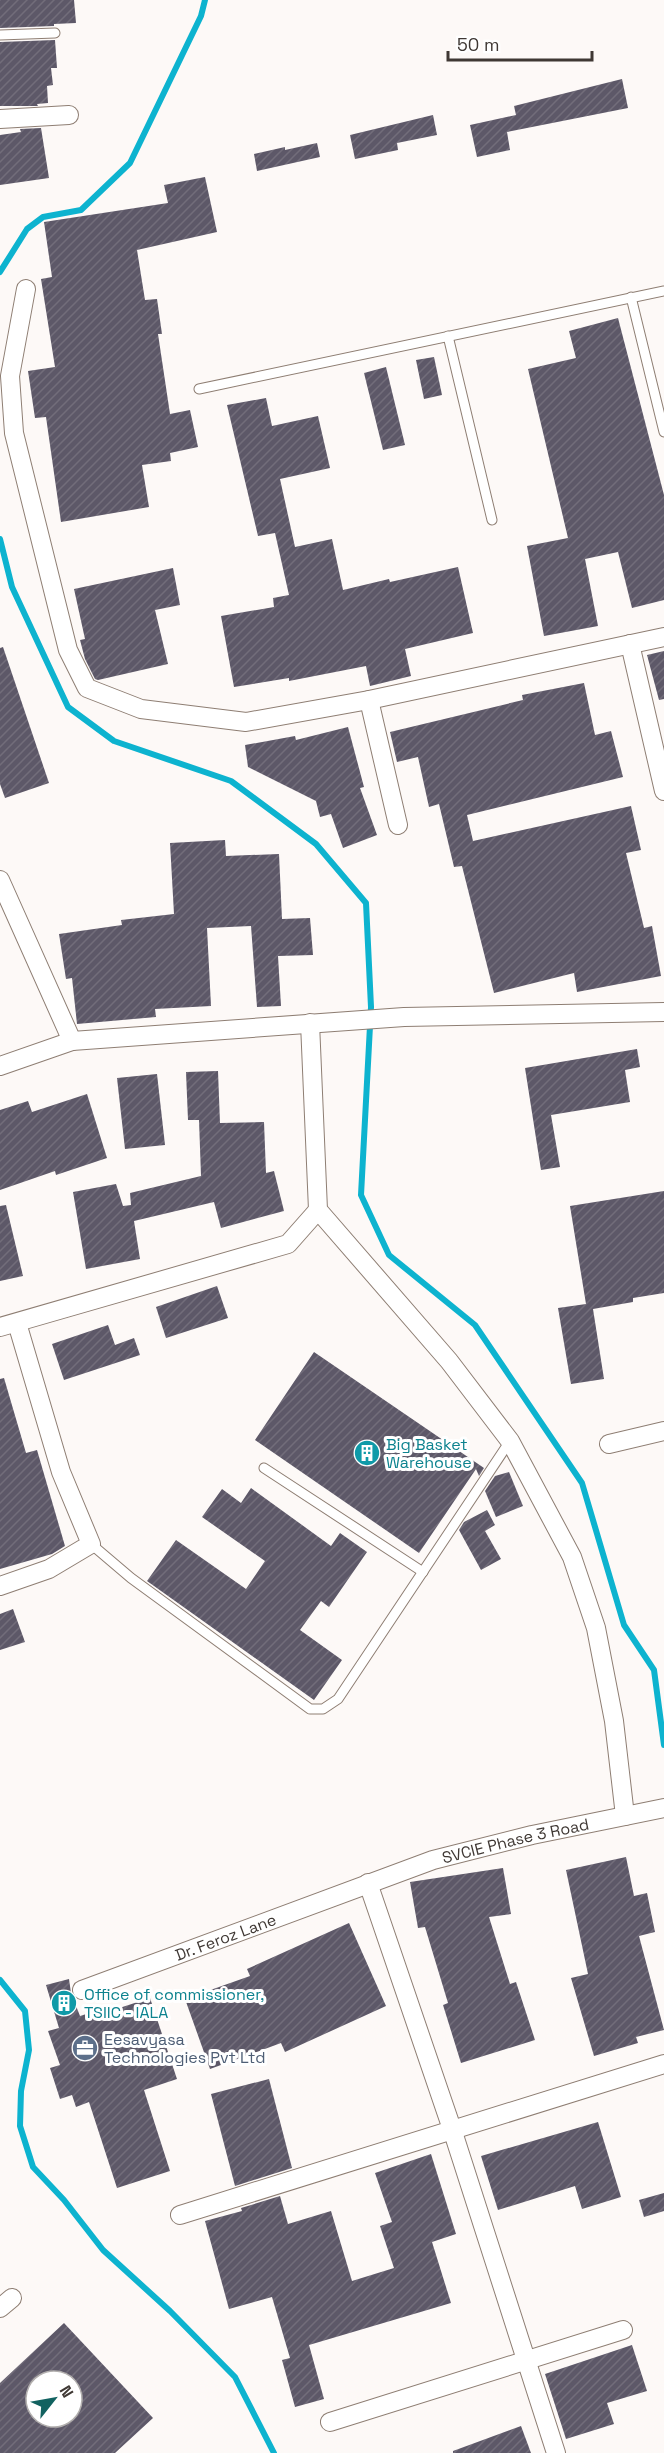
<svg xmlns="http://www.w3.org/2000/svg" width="664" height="2453" font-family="'Space Grotesk',sans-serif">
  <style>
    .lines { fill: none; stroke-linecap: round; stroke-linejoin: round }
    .stream { stroke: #0db3cf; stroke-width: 6 }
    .building { fill: url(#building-hatch); fill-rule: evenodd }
    .lane-casing { stroke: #8e7e73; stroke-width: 11 }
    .street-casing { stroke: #8e7e73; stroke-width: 20 }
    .lane { stroke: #fff; stroke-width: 9 }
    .street { stroke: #fff; stroke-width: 18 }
    .labels { text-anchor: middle; stroke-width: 6; stroke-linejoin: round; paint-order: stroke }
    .culture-label { font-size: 16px; fill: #0d838f; stroke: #fff; text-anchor: start }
    .street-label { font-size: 16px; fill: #3f3834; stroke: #fff }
    .service-label { font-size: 16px; fill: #4e5e75; stroke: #fff; text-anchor: start }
  </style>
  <defs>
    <pattern id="building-hatch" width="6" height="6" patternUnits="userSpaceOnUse" patternTransform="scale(1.5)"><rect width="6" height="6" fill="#5d5868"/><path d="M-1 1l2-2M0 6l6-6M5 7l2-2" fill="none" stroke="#726d7a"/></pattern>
  </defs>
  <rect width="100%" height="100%" fill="#fdf9f7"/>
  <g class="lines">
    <g class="stream">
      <path d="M0,272L27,229L43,217L81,210L130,163L201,16L205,0"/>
      <path d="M0,539L12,587L68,707L114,741L231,781L316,844L366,903L371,1007L361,1195L389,1255L475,1325L582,1483L624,1625L654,1670L664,1745"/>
      <path d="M0,1980L25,2011L29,2050L21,2091L20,2126L33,2167L64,2200L103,2250L170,2311L235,2377L274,2453"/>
    </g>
  </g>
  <g class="building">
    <path d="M0,0H74L76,23L54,24V26L0,28Z"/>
    <path d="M55,40L57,68H51L53,85L47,86L48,103L37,104L38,106H0V42Z"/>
    <path d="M622,79L628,108L507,132L510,150L477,157L470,125L516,115L514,106Z"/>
    <path d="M433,115L437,135L397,143L398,150L355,159L350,135Z"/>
    <path d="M41,128L49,178L0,185V135L21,132L20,129Z"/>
    <path d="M317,143L320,157L257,171L254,154L285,147V150Z"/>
    <path d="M205,177L217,232L137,250L145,300L157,299L162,334H158L170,414L190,410L198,447L170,453L171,461L142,465L149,507L61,522L46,417L35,418L28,371L55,367L41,279L52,277L44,222L168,203L164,185Z"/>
    <path d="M618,318L664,495V600L632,608L618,552L585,559L598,626L544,636L527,546L568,538L528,369L576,358L569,331Z"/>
    <path d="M434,357L442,395L424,399L416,360Z"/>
    <path d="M386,367L405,445L383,450L364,373Z"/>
    <path d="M266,398L272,426L318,416L330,468L280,479L295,547L332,539L343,590L389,579L390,582L458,567L473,633L405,649L411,676L370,686L366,666L289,681V678L234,687L221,616L274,607L273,598L289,595L275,533L258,536L227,405Z"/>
    <path d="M173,568L180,605L155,610L168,664L98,680L95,679L85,659L80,640L85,639L74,589Z"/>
    <path d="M3,647L49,783L5,798L0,784V648Z"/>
    <path d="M664,651V699L659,700L647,655Z"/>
    <path d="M584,683L595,735L611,731L623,777L467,815L473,841L631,806L641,850L626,853L644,928L652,926L661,976L577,992L574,973L494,993L462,866L454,867L439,804L429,807L418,757L397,762L390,732L523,700L522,695Z"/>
    <path d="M348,727L364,787L360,788L377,835L343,848L331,814L320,817L316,801L248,767L245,745L295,736L296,740Z"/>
    <path d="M225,840L226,856L279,854L282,919L310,918L313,955L278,956L281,1006L257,1007L251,926L207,928L211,1006L155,1009L156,1017L77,1024L72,978L66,979L59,934L122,925L121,920L174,914L170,843Z"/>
    <path d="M637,1049L640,1067L625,1070L630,1102L551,1115L560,1167L541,1170L525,1068Z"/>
    <path d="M218,1071L220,1123L264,1122L266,1173L274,1171L284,1211L221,1228L214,1202L134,1221L140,1259L86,1269L73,1192L116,1184L123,1206L131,1205L130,1193L201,1176L199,1120H188L186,1072Z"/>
    <path d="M157,1074L165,1145L125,1149L117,1078Z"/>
    <path d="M87,1094L107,1158L56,1175L55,1171L0,1190V1110L28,1101L32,1112Z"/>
    <path d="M664,1191V1293L633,1298V1302L593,1309L604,1379L571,1384L558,1308L586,1304L570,1206Z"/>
    <path d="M6,1205L23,1276L0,1281V1206Z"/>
    <path d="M217,1286L228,1318L166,1338L156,1307Z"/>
    <path d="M108,1325L115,1345L134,1338L140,1355L64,1380L52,1344Z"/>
    <path d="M314,1352L484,1468L479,1476L476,1469L419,1553L255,1440Z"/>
    <path d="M4,1378L26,1453L37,1450L65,1546L52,1554L0,1569V1379Z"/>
    <path d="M509,1472L523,1506L496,1517L485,1491L495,1476Z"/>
    <path d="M251,1488L331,1546L340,1533L367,1552L329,1607L321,1601L300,1630L342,1660L314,1700L147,1581L176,1540L246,1589L265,1561L202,1517L222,1489L241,1503Z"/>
    <path d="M487,1510L495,1525L485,1531L501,1559L481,1570L459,1530L464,1522Z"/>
    <path d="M13,1609L25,1642L0,1650V1614Z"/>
    <path d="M626,1857L634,1896L647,1893L655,1932L639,1936L664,2030L636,2037L638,2043L594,2056L571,1978L588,1974L566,1870Z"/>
    <path d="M503,1868L511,1914L489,1917L510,1984L516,1982L535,2040L461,2063L443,2005L448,2003L425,1927L418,1928L410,1882Z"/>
    <path d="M349,1923L386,2006L285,2052L281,2043L210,2069L185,1999L250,1976L247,1969Z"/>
    <path d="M69,1979L71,1993L80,2016L102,2009L104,2013L150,1998L177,2079L144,2090L170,2171L117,2188L89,2102L76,2107L72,2095L60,2099L50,2068L60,2065L48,2031L59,2028L46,1985Z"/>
    <path d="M269,2079L292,2168L235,2186L211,2094Z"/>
    <path d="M598,2122L621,2197L582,2209L575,2186L498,2210L481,2156Z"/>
    <path d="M431,2154L456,2234L432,2242L451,2303L309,2345L324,2399L295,2407L282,2360L290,2358L272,2297L229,2309L205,2221L242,2211L241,2208L280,2196L288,2224L331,2211L352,2281L394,2268L380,2226L392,2222L375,2173Z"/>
    <path d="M664,2193V2211L644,2217L639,2200Z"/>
    <path d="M64,2323L153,2418L115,2453H0V2383ZM36,2381H72V2417H36Z"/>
    <path d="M632,2345L647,2391L607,2403L614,2424L566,2439L545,2374Z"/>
    <path d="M521,2426L531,2453H453V2451Z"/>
  </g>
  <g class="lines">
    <g class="lane-casing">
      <g id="lane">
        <path d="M0,35L55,33"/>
        <path d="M631,297L664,432"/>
        <path d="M448,336L492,520"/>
        <path d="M199,389L664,291"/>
        <path d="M264,1468L423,1572"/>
        <path d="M91,1544L131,1578L310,1709H323L338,1699L510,1441"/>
      </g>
    </g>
    <g class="street-casing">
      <g id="street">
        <path d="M0,119L69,115"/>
        <path d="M26,289L10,376L14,433L68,650L87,688L141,709L246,722L369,700L664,637"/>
        <path d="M630,644L664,791"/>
        <path d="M369,700L398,825"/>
        <path d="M0,880L72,1041"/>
        <path d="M310,1023L318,1210L449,1361L510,1441L572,1557L596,1628L614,1721L625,1816"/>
        <path d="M0,1066L72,1041L404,1017L664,1012"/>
        <path d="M0,1327L288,1244L318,1210"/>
        <path d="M609,1444L664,1431"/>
        <path d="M0,1586L49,1569L91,1544L61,1472L17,1323"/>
        <path d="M368,1883L452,2129L556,2453"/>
        <path id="s1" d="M82,1990L433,1860L532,1835L664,1808"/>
        <path d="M180,2215L664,2064"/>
        <path d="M0,2308L12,2298"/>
        <path d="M330,2422L623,2330"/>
      </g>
    </g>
    <use href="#lane" class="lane"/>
    <use href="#street" class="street"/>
  </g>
  <defs>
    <g id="building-disc" transform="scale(1.35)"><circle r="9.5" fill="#0f9aa8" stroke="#fff"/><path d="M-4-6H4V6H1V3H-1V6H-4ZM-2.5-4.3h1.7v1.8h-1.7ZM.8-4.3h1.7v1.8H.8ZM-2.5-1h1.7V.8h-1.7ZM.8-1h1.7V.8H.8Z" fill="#fff"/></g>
    <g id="office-disc" transform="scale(1.35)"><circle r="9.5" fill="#5c6f8a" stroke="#fff"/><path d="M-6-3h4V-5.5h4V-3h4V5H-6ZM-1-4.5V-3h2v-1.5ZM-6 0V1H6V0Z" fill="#fff"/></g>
  </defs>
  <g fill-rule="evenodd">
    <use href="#building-disc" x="367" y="1453"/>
    <use href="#building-disc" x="64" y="2003"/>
    <use href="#office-disc" x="85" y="2048"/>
  </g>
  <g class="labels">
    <g class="culture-label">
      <text x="386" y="1450">Big Basket<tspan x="386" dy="18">Warehouse</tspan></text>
      <text x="84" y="2000">Office of commissioner,<tspan x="84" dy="18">TSIIC - IALA</tspan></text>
    </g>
    <g class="street-label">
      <text dy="6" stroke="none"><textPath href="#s1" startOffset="459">SVCIE Phase 3 Road</textPath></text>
      <text dy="6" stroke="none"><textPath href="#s1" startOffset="153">Dr. Feroz Lane</textPath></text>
    </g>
    <g class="service-label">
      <text x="104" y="2045">Eesavyasa<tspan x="104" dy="18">Technologies Pvt Ltd</tspan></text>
    </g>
  </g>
  <g transform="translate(54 2399) rotate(59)"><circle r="28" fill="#ffffff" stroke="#b2afae" stroke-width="1.5"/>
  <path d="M0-4.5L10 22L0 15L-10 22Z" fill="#126260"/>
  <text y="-9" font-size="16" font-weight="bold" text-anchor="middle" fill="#3f3834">N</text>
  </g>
  <path d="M448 51v9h144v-9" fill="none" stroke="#3f3834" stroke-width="3"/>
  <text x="457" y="51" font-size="18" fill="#3f3834" stroke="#ffffff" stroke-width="4.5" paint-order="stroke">50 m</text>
</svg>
